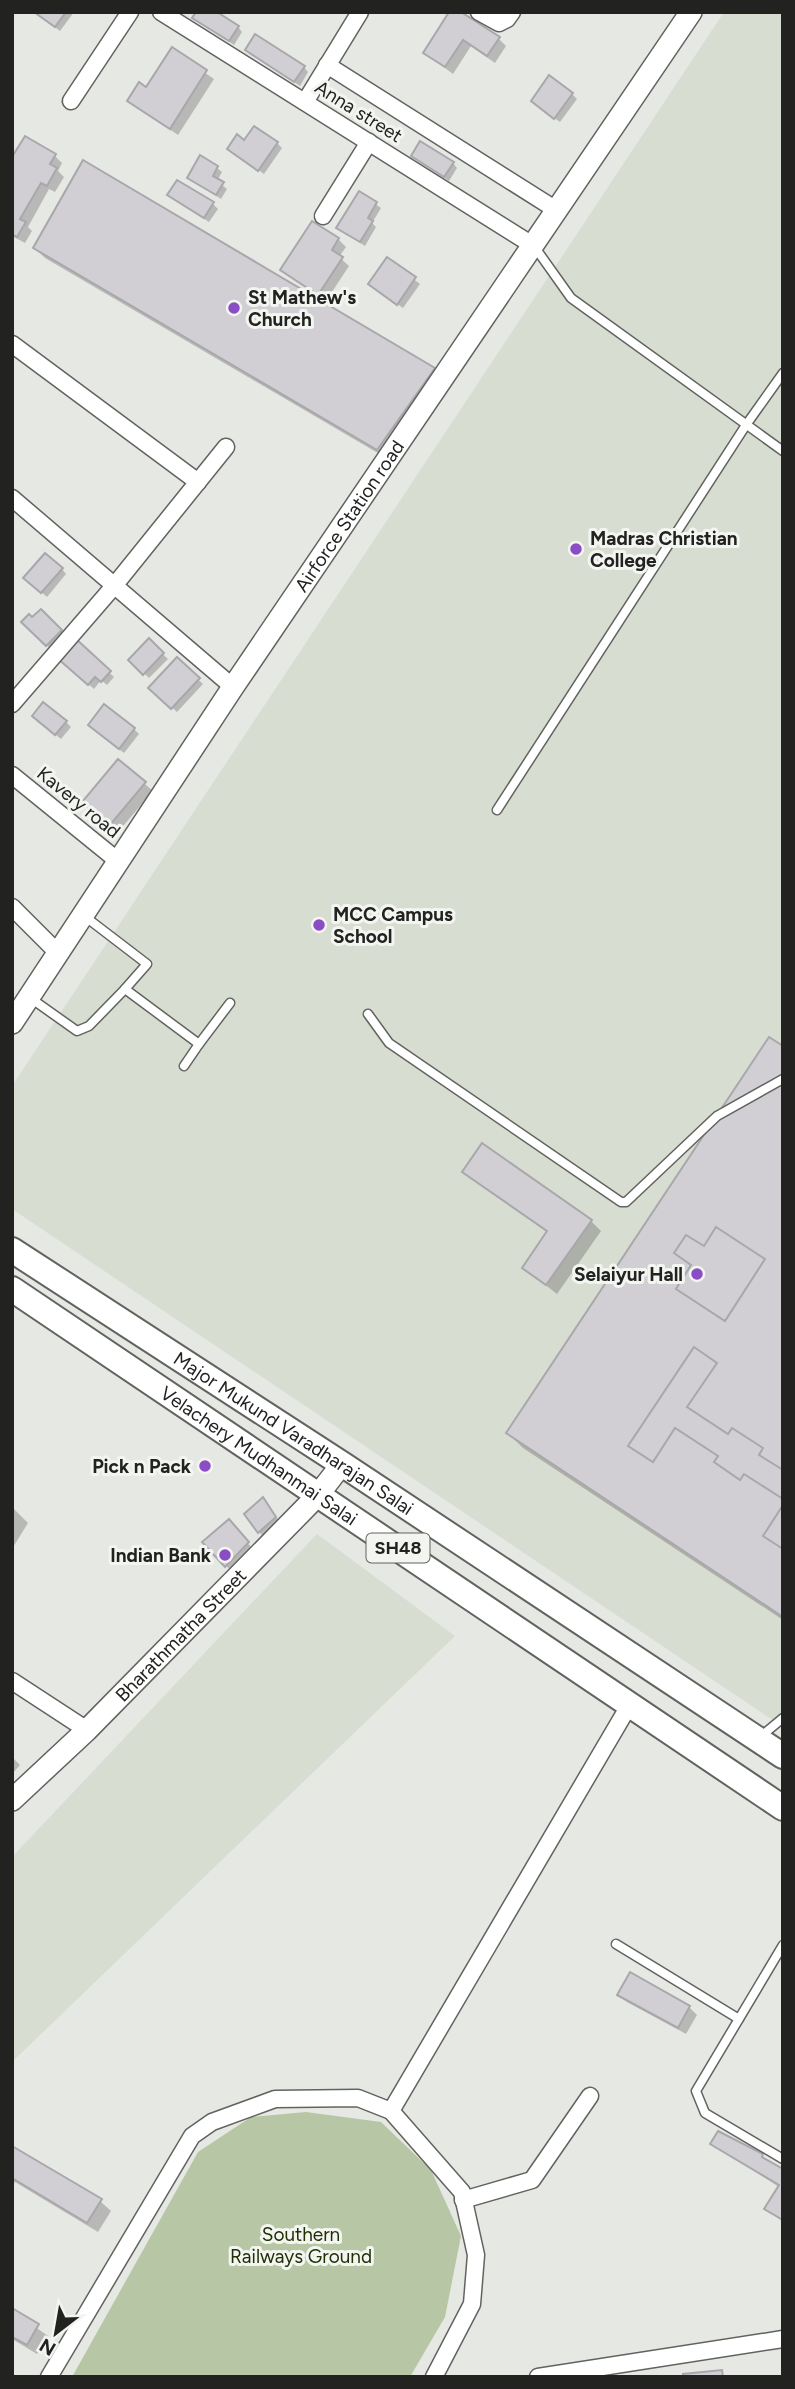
<svg xmlns="http://www.w3.org/2000/svg" width="795" height="2389" font-family="Figtree,sans-serif">
  <style>
    .built { fill: #d8ddd2 }
    .green { fill: #b7c6a4 }
    .shadow { fill: #0003 }
    .building { fill: #d1cfd4; stroke: #a8a7ab; stroke-width: 2 }
    .lines { fill: none; stroke-linecap: round; stroke-linejoin: round }
    .lane-casing { stroke: #61635f; stroke-width: 11 }
    .street-casing { stroke: #61635f; stroke-width: 19 }
    .secondary-casing { stroke: #61635f; stroke-width: 24 }
    .primary-casing { stroke: #61635f; stroke-width: 28 }
    .lane { stroke: #fff; stroke-width: 8 }
    .street { stroke: #fff; stroke-width: 16 }
    .secondary { stroke: #fff; stroke-width: 21 }
    .primary { stroke: #fff; stroke-width: 24 }
    .poi-dot { fill: #8a4dc4; stroke: #f3f5f1; stroke-width: 2.5 }
    .labels { text-anchor: middle; stroke-width: 6; stroke-linejoin: round; paint-order: stroke }
    .shield { fill: #f3f5f1; stroke: #61625f; stroke-width: 2 }
    .shield-label { font-size: 18px; font-weight: bold; fill: #222321 }
    .street-label { font-size: 19px; fill: #222321; stroke: #f3f5f1 }
    .poi-label { font-size: 19px; font-weight: bold; fill: #222321; stroke: #f3f5f1; text-anchor: start }
    .park-label { font-size: 19px; fill: #202f04; stroke: #f3f5f1 }
  </style>
  <rect width="100%" height="100%" fill="#e6e8e4"/>
  <g class="built">
    <path d="M724,12H783V1727L12,1209V1086Z"/>
    <path d="M317,1534L455,1636L12,2062V1857Z"/>
  </g>
  <path class="green" d="M306,2112L381,2122L431,2170L461,2236L445,2317L410,2377H72L198,2152L251,2117Z"/>
  <g class="shadow">
    <path d="M35,12H74L60,31Z"/>
    <path d="M451,12L498,38L506,46L495,63L471,46L453,74L425,53Z"/>
    <path d="M195,18L238,27L242,32L234,45Z"/>
    <path d="M172,50L214,79L178,135L129,101L147,89Z"/>
    <path d="M247,50L304,67L308,72L300,86Z"/>
    <path d="M572,94L577,99L560,122L538,106Z"/>
    <path d="M245,142L277,143L282,148L264,174L234,153Z"/>
    <path d="M55,156L62,163L58,171L64,177L55,192L49,189L28,227L32,231L25,243L12,236V160Z"/>
    <path d="M413,156L453,163L457,168L449,181Z"/>
    <path d="M217,168L222,172L217,181L227,189L221,199L189,178Z"/>
    <path d="M360,193L381,208L372,223L376,227L365,246L343,232Z"/>
    <path d="M169,195L213,204L218,209L209,222Z"/>
    <path d="M338,239L346,247L339,257L349,266L326,301L282,270Z"/>
    <path d="M35,248L434,370L444,380L388,459L45,258Z"/>
    <path d="M387,259L420,284L403,308L375,289Z"/>
    <path d="M62,569L66,574L47,597L31,583Z"/>
    <path d="M41,611L66,635L52,650L24,622L32,620Z"/>
    <path d="M75,641L114,677L107,685L101,680L94,689L60,658Z"/>
    <path d="M149,641L168,659L149,678L130,660Z"/>
    <path d="M177,660L203,684L177,712L151,688Z"/>
    <path d="M39,721L66,722L71,727L61,739Z"/>
    <path d="M134,729L139,734L124,753L95,730Z"/>
    <path d="M118,761L153,791L118,832L91,809Z"/>
    <path d="M783,1048V1620L523,1448L508,1433Z"/>
    <path d="M465,1172L591,1221L601,1231L557,1294L524,1268L548,1233Z"/>
    <path d="M263,1499L280,1522L264,1537L259,1532Z"/>
    <path d="M12,1507L28,1523L12,1549Z"/>
    <path d="M229,1522L252,1548L231,1571L205,1542Z"/>
    <path d="M12,1757L20,1765L12,1774Z"/>
    <path d="M619,1995L689,2007L697,2015L686,2034L627,2002Z"/>
    <path d="M712,2144L762,2156L783,2171V2222L766,2209L779,2187Z"/>
    <path d="M12,2148L100,2201L111,2211L98,2232L15,2182L12,2186Z"/>
    <path d="M12,2310L48,2336L37,2354L12,2339Z"/>
  </g>
  <g class="building">
    <path d="M34,12H66L55,27Z"/>
    <path d="M196,12H217L239,26L229,41L192,18Z"/>
    <path d="M449,12H461L500,37L487,56L463,40L445,67L423,53Z"/>
    <path d="M255,34L305,66L294,82L245,50Z"/>
    <path d="M172,47L207,70L170,129L127,101L139,82L146,87Z"/>
    <path d="M549,75L573,93L554,119L531,101Z"/>
    <path d="M254,126L278,142L258,171L227,149L237,134L244,140Z"/>
    <path d="M25,136L56,154L50,164L57,168L47,186L41,183L20,219L26,222L17,237L12,234V157Z"/>
    <path d="M420,141L454,162L444,177L411,156Z"/>
    <path d="M200,155L218,166L213,176L224,182L216,195L187,178Z"/>
    <path d="M83,160L435,368L377,450L33,248Z"/>
    <path d="M177,180L214,202L204,218L167,195Z"/>
    <path d="M359,191L377,202L368,218L373,221L360,242L336,228Z"/>
    <path d="M312,221L339,238L332,250L343,257L318,295L280,270Z"/>
    <path d="M387,257L416,277L397,305L368,284Z"/>
    <path d="M45,553L63,568L41,593L23,578Z"/>
    <path d="M41,609L62,630L46,646L21,622L29,614L32,617Z"/>
    <path d="M75,638L111,671L101,682L95,677L88,685L57,658Z"/>
    <path d="M149,638L164,653L143,675L128,660Z"/>
    <path d="M177,657L200,678L171,709L148,688Z"/>
    <path d="M43,702L67,721L55,735L32,716Z"/>
    <path d="M104,704L135,728L119,749L88,725Z"/>
    <path d="M118,759L146,782L110,825L82,802Z"/>
    <path d="M769,1037L783,1046V1617L506,1433Z"/>
    <path d="M482,1143L592,1220L546,1285L522,1268L547,1231L462,1172Z"/>
    <path d="M716,1227L765,1259L725,1321L676,1289L691,1265L674,1253L686,1235L704,1246Z"/>
    <path d="M694,1347L717,1363L687,1407L728,1434L732,1428L763,1448L759,1455L783,1470V1499L744,1474L740,1480L714,1462L718,1456L675,1428L653,1462L628,1446Z"/>
    <path d="M263,1497L276,1517L258,1533L244,1514Z"/>
    <path d="M783,1505V1549L763,1536Z"/>
    <path d="M229,1519L249,1542L225,1567L202,1542Z"/>
    <path d="M630,1972L690,2006L678,2028L617,1995Z"/>
    <path d="M718,2131L763,2154L762,2157L783,2169V2220L764,2209L779,2185L710,2144Z"/>
    <path d="M12,2146L102,2199L87,2223L12,2178Z"/>
    <path d="M12,2308L39,2324L27,2345L12,2337Z"/>
    <path d="M722,2370L723,2377H683V2374Z"/>
  </g>
  <g class="lines">
    <g class="lane-casing">
      <g id="lane">
        <path d="M534,246L571,298L783,451"/>
        <path d="M497,810L746,425L783,373"/>
        <path d="M83,915L147,964L125,989L199,1044L184,1066"/>
        <path d="M29,997L77,1031L89,1026L125,989"/>
        <path d="M368,1014L389,1043L621,1202H626L717,1116L783,1079"/>
        <path d="M199,1044L230,1003"/>
        <path d="M760,1737L783,1718"/>
        <path d="M616,1944L739,2019"/>
        <path d="M783,1945L696,2091L705,2113L783,2159"/>
      </g>
    </g>
    <g class="street-casing">
      <g id="street">
        <path d="M161,12L534,246"/>
        <path d="M479,12L499,23L507,19L512,12"/>
        <path d="M327,65L558,211"/>
        <path d="M71,101L130,12"/>
        <path d="M305,102L360,12"/>
        <path d="M323,216L369,142"/>
        <path d="M12,344L198,482"/>
        <path d="M12,498L233,687"/>
        <path d="M12,704L114,586L226,447"/>
        <path d="M12,775L118,861"/>
        <path d="M12,907L58,953"/>
        <path d="M12,1681L87,1730"/>
        <path d="M391,2111L630,1704"/>
        <path d="M463,2200L532,2180L590,2096"/>
        <path d="M49,2377L192,2136L212,2122L275,2099L358,2098L391,2111L462,2192L476,2255L472,2304L434,2377"/>
        <path d="M538,2377L783,2339"/>
      </g>
    </g>
    <g class="secondary-casing">
      <g id="secondary">
        <path id="s1" d="M12,1023L233,687L691,12"/>
        <path id="s2" d="M12,1800L87,1730L318,1495L342,1464"/>
      </g>
    </g>
    <g class="primary-casing">
      <g id="primary">
        <path id="s3" d="M12,1250L342,1464L783,1756"/>
        <path id="s4" d="M12,1289L783,1808"/>
      </g>
    </g>
    <use href="#lane" class="lane"/>
    <use href="#street" class="street"/>
    <use href="#secondary" class="secondary"/>
    <use href="#primary" class="primary"/>
  </g>
  <g class="poi-dot">
    <circle cx="234" cy="308" r="7"/>
    <circle cx="576" cy="549" r="7"/>
    <circle cx="319" cy="925" r="7"/>
    <circle cx="697" cy="1274" r="7"/>
    <circle cx="205" cy="1466" r="7"/>
    <circle cx="225" cy="1555" r="7"/>
  </g>
  <g class="labels">
    <rect class="shield" x="366.5" y="1533.5" width="63" height="29" rx="5"/>
    <g class="shield-label">
      <text x="398" y="1554">SH48</text>
    </g>
    <g class="street-label">
      <text transform="translate(359 111) rotate(32)" y="7">Anna street</text>
      <text dy="7" stroke="none"><textPath href="#s1" startOffset="609">Airforce Station road</textPath></text>
      <text transform="translate(79 802) rotate(39)" y="7">Kavery road</text>
      <text dy="7" stroke="none"><textPath href="#s3" startOffset="336">Major Mukund Varadharajan Salai</textPath></text>
      <text dy="7" stroke="none"><textPath href="#s4" startOffset="298">Velachery Mudhanmai Salai</textPath></text>
      <text dy="7" stroke="none"><textPath href="#s2" startOffset="236">Bharathmatha Street</textPath></text>
    </g>
    <g class="poi-label">
      <text x="248" y="304">St Mathew's<tspan x="248" dy="22">Church</tspan></text>
      <text x="590" y="545">Madras Christian<tspan x="590" dy="22">College</tspan></text>
      <text x="333" y="921">MCC Campus<tspan x="333" dy="22">School</tspan></text>
      <text x="683" y="1281" text-anchor="end">Selaiyur Hall</text>
      <text x="191" y="1473" text-anchor="end">Pick n Pack</text>
      <text x="211" y="1562" text-anchor="end">Indian Bank</text>
    </g>
    <g class="park-label">
      <text x="301" y="2241">Southern<tspan x="301" dy="22">Railways Ground</tspan></text>
    </g>
  </g>
  <rect width="795" height="2389" fill="none" stroke="#222321" stroke-width="28"/>
  <g transform="translate(56 2333) rotate(211)" stroke="#f3f5f1" stroke-width="5" paint-order="stroke">
  <path d="M0-5L12 26L0 18L-12 26Z" fill="#222321"/>
  <text y="-10" font-size="19" font-weight="bold" text-anchor="middle" fill="#222321">N</text>
  </g>
</svg>
